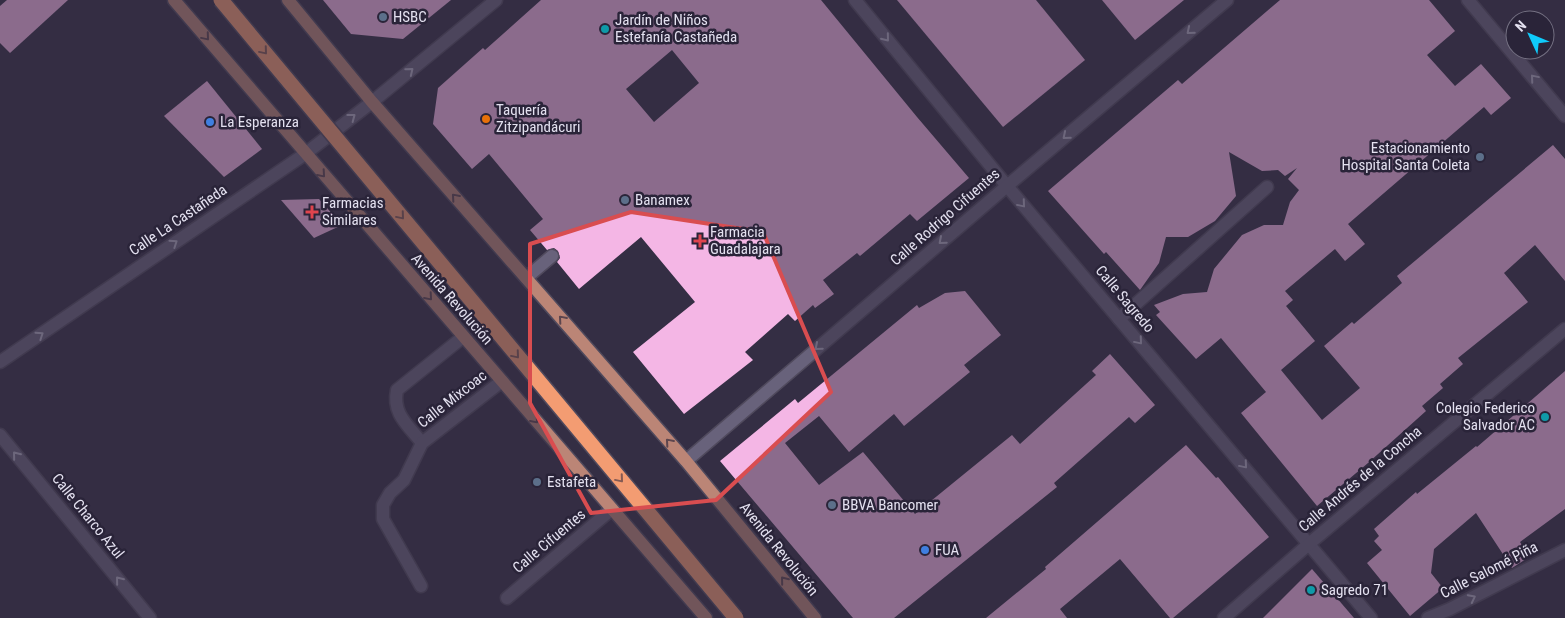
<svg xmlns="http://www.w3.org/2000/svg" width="1565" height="618" font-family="'Roboto Condensed',sans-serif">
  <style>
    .building { fill: #f4b6e5; fill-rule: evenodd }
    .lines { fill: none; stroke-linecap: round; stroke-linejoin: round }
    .lane-casing { stroke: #504a5d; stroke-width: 15 }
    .street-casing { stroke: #504a5d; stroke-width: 15 }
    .primary-casing { stroke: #504a5d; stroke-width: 15 }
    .lane { stroke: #68627b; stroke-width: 12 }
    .street { stroke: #68627b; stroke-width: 12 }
    .primary { stroke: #bb8576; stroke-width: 12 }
    .highway-bridge-casing { stroke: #504a5d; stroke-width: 18; stroke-linecap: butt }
    .highway-bridge { stroke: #f39c72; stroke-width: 15 }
    .oneway { stroke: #b2aec1 }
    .oneway2 { stroke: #5d464e }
    .oneway3 { stroke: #845a53 }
    .marked { fill: none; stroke: #d94d50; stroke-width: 4; stroke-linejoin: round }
    .service-dot { fill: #5c6f8a; stroke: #2a2439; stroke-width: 2 }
    .culture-dot { fill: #0f9aa8; stroke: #2a2439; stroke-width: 2 }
    .food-dot { fill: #e8710a; stroke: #2a2439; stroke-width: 2 }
    .shop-dot { fill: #3f7fe0; stroke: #2a2439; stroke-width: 2 }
    .health-dot { fill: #e0444e; stroke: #2a2439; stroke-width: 2 }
    .labels { text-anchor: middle; stroke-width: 5; stroke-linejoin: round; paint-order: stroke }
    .poi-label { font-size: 15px; fill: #e4e1f0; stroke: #2a2439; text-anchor: start }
    .street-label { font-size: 15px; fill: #e4e1f0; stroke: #2a2439 }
  </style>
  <rect width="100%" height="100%" fill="#342e44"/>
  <g class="building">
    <path d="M7,0H68L10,53L0,43V6Z"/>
    <path d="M323,0H451L403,39L351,34Z"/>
    <path d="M541,0H821L917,117L969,178L917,221L910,214L860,256L857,253L823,280L834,294L815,308L813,305L795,321L788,314L745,352L753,360L684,414L633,352L695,302L641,237L579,289L557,262L560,258L558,251L554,248L547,250L530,230L543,219L489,154L472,169L433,124L438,88L483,48L485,50ZM672,50L699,83L654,122L626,89Z"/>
    <path d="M897,0H1036L1085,60L1003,127Z"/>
    <path d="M1102,0H1184L1135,40Z"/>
    <path d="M1280,0H1429L1455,31L1427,55L1455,86L1481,64L1511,98L1491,115L1484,107L1348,224L1365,244L1345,261L1335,249L1285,291L1293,300L1286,306L1315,341L1281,370L1322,420L1360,388L1324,346L1352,322L1354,324L1402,283L1397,276L1553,145L1565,159V281L1535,245L1504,273L1528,302L1458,358L1463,364L1440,384L1443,388L1422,406L1426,411L1368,463L1317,506L1241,413L1266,392L1221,338L1196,359L1156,315L1160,312L1154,305L1183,294L1207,292L1214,269L1242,235L1264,225H1283L1290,202L1299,190L1288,179L1297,168L1285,176L1278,170L1262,171L1229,152L1236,196L1215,221L1188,237H1166L1159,263L1140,290L1106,252L1104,254L1048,191L1178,80L1182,84Z"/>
    <path d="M207,81L262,149L224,177L164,116Z"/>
    <path d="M319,199L342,225L314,238L281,200Z"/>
    <path d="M965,291L1001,335L964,365L970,372L904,426L894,414L849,452L819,416L785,443L819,485L863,452L915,514L1012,435L1020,444L1096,375L1092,371L1110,354L1155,405L1135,423L1129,417L1054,483L1057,487L894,618H853L720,461L795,399L798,403L917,305L919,308L945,293Z"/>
    <path d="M1565,371V509L1520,542L1529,557L1512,568L1476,513L1434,549L1431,573L1443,588L1410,616L1367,563L1382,550L1374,541L1379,536L1374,529L1416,492L1417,494L1476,446L1477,447Z"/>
    <path d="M1186,445L1216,478L1218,477L1269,537L1173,618H1170L1120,559L1060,609L1067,618H986L1046,569L1045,567Z"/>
    <path d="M1312,569L1354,618H1263Z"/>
  </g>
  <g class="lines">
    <g class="lane-casing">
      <g id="lane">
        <path d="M526,278L552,256"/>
        <path d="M1119,319L1267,187"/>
        <path d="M422,443C408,425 392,414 397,390L463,337"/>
        <path d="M421,586L383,519V505L390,493L404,480L422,443L502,381"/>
      </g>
    </g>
    <g class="street-casing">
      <g id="street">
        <path d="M855,0L1007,186L1371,618"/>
        <path d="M1468,0L1565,116"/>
        <path d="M0,362L305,154L372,102L496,0"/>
        <path d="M0,435L150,618"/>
        <path d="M686,461L1007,186L1227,0"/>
        <path d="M507,598L612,509"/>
        <path d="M1224,618L1310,543L1565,329"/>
        <path d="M1428,618L1450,609L1565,550"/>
      </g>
    </g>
    <g class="primary-casing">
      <g id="primary">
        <path d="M174,0L706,618"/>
        <path d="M288,0L372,102L686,461L815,618"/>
      </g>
    </g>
    <use href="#lane" class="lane"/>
    <use href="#street" class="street"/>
    <use href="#primary" class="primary"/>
    <g class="highway-bridge-casing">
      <path id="highway-bridge" d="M221,0L736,618"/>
    </g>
    <use href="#highway-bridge" class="highway-bridge"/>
  </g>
  <defs><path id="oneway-chevron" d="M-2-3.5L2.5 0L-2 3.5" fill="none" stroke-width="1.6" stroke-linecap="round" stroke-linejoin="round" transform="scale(1.25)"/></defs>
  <g class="oneway">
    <use href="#oneway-chevron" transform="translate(1190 31) rotate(140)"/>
    <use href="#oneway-chevron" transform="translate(886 38) rotate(51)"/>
    <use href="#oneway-chevron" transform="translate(410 71) rotate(-39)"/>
    <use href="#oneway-chevron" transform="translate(1534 78) rotate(-130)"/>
    <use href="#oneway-chevron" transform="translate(352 117) rotate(-37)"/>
    <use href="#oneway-chevron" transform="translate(1066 136) rotate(140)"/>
    <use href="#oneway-chevron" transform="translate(1022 204) rotate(50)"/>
    <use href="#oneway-chevron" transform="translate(942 241) rotate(139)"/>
    <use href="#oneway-chevron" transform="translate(174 243) rotate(-34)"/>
    <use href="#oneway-chevron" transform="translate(40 335) rotate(-34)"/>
    <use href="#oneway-chevron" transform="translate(1139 341) rotate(50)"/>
    <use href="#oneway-chevron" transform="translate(818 347) rotate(139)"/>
    <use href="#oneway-chevron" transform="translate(16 455) rotate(-129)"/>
    <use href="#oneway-chevron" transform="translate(1244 465) rotate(50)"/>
    <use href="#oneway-chevron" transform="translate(119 580) rotate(-129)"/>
    <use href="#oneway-chevron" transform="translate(1472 598) rotate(-27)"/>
  </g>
  <g class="oneway2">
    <use href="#oneway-chevron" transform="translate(206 37) rotate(50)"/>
    <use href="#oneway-chevron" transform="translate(322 174) rotate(49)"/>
    <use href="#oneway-chevron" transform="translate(455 197) rotate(-131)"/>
    <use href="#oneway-chevron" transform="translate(429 297) rotate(49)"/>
    <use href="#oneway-chevron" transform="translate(562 319) rotate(-131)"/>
    <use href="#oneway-chevron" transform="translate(535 420) rotate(49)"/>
    <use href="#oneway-chevron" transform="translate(669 442) rotate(-131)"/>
    <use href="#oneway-chevron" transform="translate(784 580) rotate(-129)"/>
  </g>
  <g class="oneway3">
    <use href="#oneway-chevron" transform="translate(264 51) rotate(50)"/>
    <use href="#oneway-chevron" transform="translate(401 216) rotate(50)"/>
    <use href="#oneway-chevron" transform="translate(516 355) rotate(50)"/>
    <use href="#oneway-chevron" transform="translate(620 479) rotate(50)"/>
  </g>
  <path d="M0 0H1565V618H0ZM631,212L763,232L831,392L716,500L591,513L530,403V244Z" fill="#342e44" fill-opacity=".55" fill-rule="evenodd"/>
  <path class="marked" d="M631,212L763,232L831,392L716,500L591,513L530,403V244Z"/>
  <g class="service-dot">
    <circle cx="383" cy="17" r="5"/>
    <circle cx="1480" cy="157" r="5"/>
    <circle cx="625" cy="200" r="5"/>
    <circle cx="537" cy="482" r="5"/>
    <circle cx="832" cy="505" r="5"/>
  </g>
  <g class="culture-dot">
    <circle cx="605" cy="29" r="5"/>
    <circle cx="1545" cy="417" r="5"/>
    <circle cx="1311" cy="590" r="5"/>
  </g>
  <circle class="food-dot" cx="486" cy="119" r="5"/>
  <g class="shop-dot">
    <circle cx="210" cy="122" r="5"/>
    <circle cx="925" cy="550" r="5"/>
  </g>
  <g class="health-dot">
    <path d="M309.5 204.5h5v5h5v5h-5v5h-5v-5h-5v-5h5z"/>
    <path d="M697.5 233.5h5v5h5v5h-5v5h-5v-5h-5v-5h5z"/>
  </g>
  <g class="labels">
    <g class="poi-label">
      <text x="393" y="22">HSBC</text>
      <text x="615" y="25">Jardín de Niños<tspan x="615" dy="17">Estefanía Castañeda</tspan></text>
      <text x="496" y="115">Taquería<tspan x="496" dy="17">Zitzipandácuri</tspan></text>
      <text x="220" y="127">La Esperanza</text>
      <text x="1470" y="153" text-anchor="end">Estacionamiento<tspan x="1470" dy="17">Hospital Santa Coleta</tspan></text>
      <text x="635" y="205">Banamex</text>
      <text x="322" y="208">Farmacias<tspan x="322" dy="17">Similares</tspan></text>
      <text x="710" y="237">Farmacia<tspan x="710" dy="17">Guadalajara</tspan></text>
      <text x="1535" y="413" text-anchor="end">Colegio Federico<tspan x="1535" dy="17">Salvador AC</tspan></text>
      <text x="547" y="487">Estafeta</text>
      <text x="842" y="510">BBVA Bancomer</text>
      <text x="935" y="555">FUA</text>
      <text x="1321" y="595">Sagredo 71</text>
    </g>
    <g class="street-label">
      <text transform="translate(945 217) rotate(-41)" y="5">Calle Rodrigo Cifuentes</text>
      <text transform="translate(178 220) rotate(-34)" y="5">Calle La Castañeda</text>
      <text transform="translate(452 299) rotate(49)" y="5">Avenida Revolución</text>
      <text transform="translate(1125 299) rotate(50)" y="5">Calle Sagredo</text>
      <text transform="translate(452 399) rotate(-38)" y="5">Calle Mixcoac</text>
      <text transform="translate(1360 479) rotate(-40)" y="5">Calle Andrés de la Concha</text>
      <text transform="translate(88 516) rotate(51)" y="5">Calle Charco Azul</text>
      <text transform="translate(549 541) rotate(-40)" y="5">Calle Cifuentes</text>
      <text transform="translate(779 549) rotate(51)" y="5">Avenida Revolución</text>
      <text transform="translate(1489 570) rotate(-27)" y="5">Calle Salomé Piña</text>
    </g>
  </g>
  <g transform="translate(1530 35) rotate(314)"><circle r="24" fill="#2a2439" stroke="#747082"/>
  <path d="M0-4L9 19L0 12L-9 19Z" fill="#0fcafa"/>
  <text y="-8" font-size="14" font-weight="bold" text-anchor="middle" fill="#e4e1f0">N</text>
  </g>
</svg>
